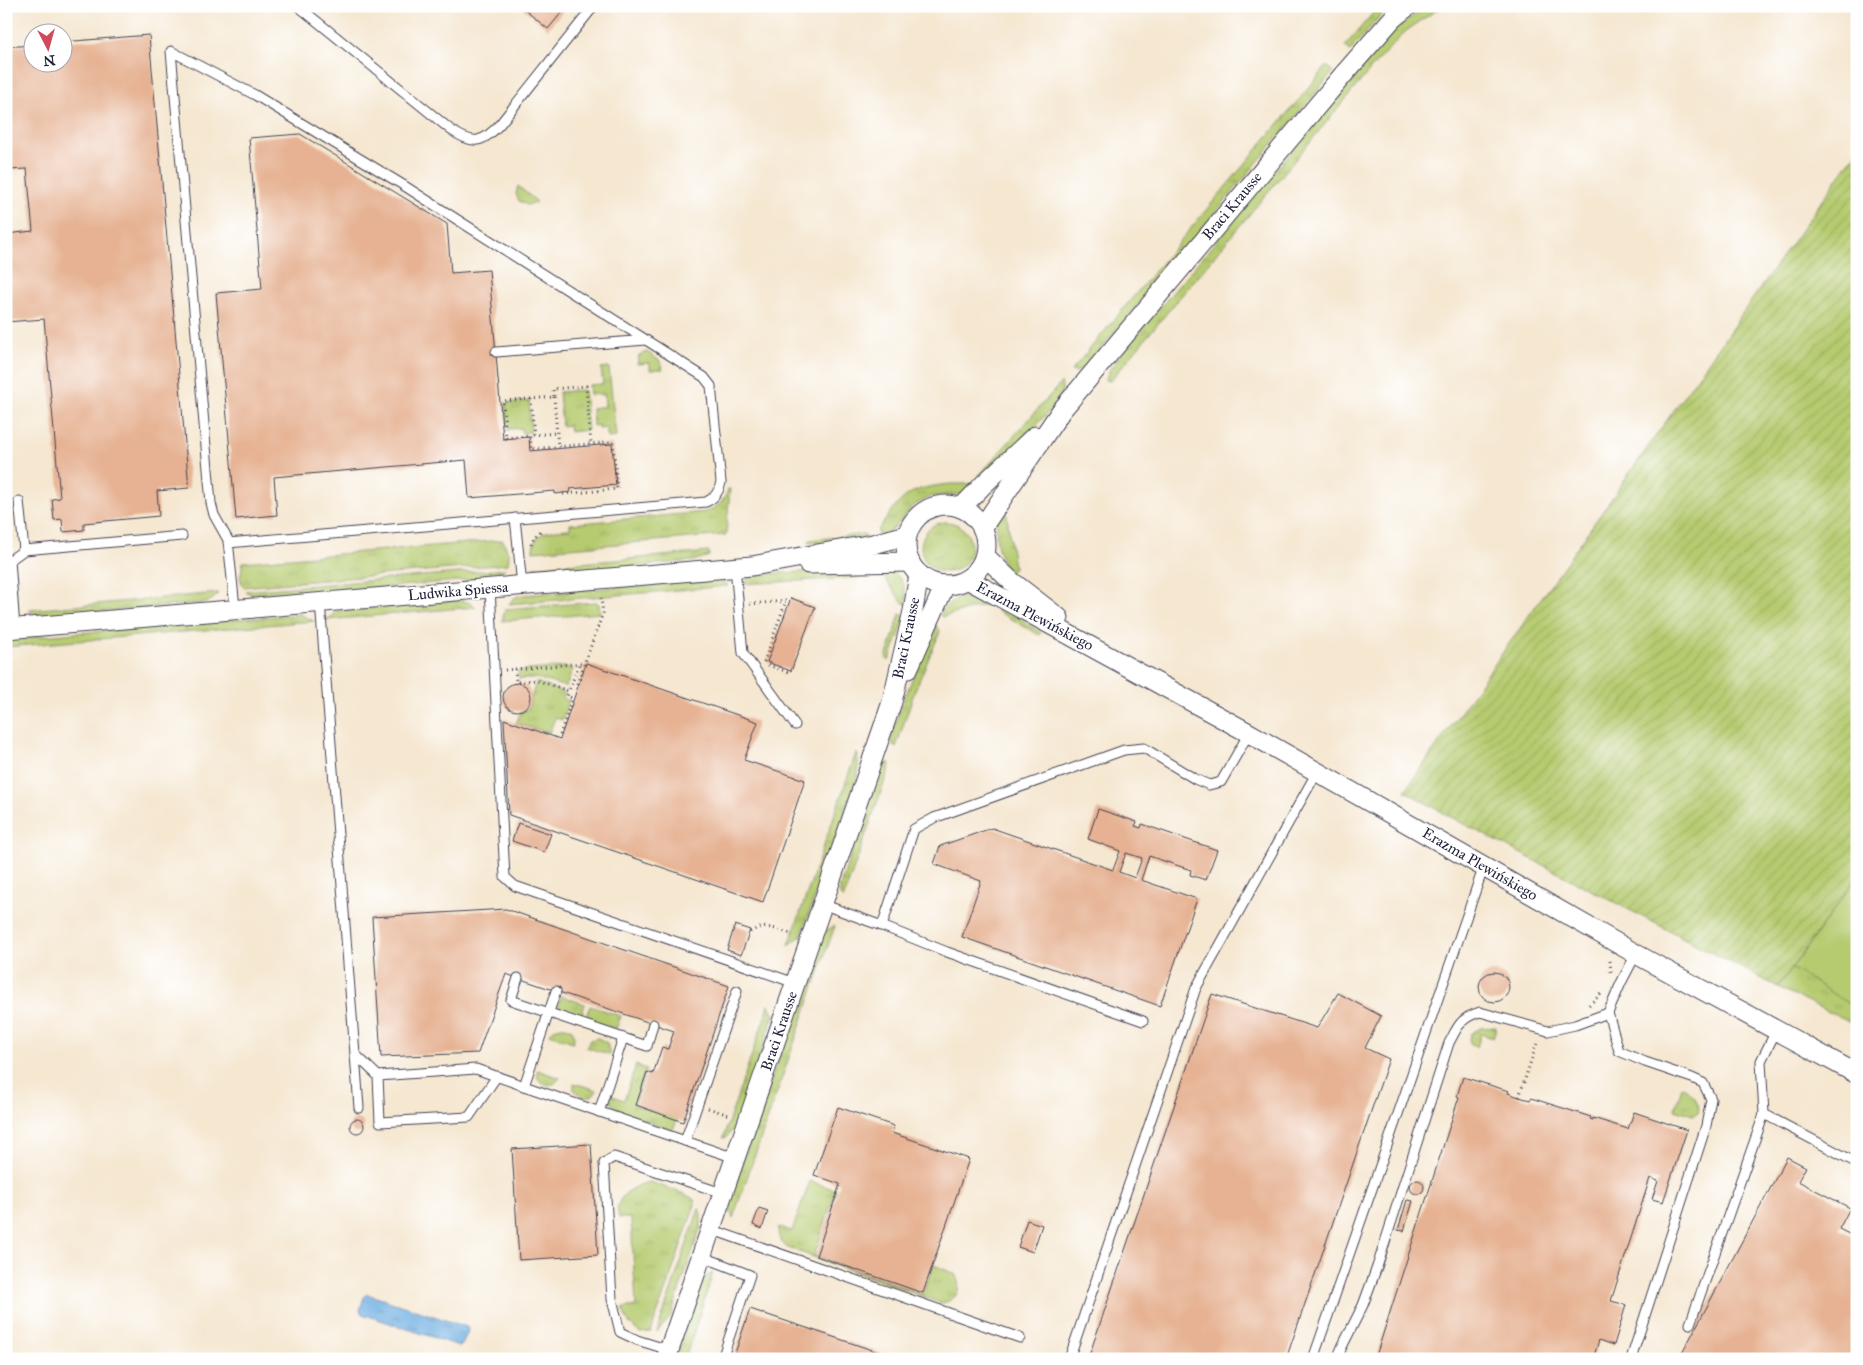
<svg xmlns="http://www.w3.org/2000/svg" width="1863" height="1365" font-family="'IM FELL Great Primer',serif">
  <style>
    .grass { fill: url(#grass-tufts); stroke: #6c7655 }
    .garden { fill: url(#garden-furrows); stroke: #6c7655 }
    .pitch { fill: #b6cb6f; stroke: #6c7655 }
    .water { fill: url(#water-ripples); stroke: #48688e }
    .building { fill: #e6b293; fill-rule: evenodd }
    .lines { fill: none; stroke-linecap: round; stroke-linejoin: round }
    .service-casing { stroke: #424051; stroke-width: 11 }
    .minor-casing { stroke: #424051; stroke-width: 21 }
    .path { stroke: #424051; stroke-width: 3; stroke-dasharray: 1 4; stroke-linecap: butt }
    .service { stroke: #fff; stroke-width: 9 }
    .minor { stroke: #fff; stroke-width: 19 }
    .labels { text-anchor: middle; stroke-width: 4; stroke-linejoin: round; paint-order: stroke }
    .street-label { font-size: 15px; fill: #22223b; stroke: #fff }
  </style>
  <defs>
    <pattern id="grass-tufts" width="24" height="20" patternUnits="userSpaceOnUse" patternTransform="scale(1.25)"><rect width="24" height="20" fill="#b6cb6f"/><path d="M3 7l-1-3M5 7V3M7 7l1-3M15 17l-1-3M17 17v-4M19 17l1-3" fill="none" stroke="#9cae61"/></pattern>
    <pattern id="garden-furrows" width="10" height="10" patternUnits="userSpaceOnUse" patternTransform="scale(1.25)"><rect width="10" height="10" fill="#b6cb6f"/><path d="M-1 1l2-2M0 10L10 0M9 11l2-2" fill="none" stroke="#9cae61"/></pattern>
    <pattern id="water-ripples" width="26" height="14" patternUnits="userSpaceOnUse" patternTransform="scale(1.25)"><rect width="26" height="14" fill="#6daee1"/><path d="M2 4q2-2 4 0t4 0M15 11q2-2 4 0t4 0" fill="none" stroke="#598db8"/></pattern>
  </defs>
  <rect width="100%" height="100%" fill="#fff"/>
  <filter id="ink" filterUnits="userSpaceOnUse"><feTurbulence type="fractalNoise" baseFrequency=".02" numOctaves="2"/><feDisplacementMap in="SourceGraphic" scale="10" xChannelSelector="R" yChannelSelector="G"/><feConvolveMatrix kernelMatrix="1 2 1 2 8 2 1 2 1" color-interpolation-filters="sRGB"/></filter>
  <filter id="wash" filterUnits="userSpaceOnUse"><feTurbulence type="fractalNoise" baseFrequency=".0096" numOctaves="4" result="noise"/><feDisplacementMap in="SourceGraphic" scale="20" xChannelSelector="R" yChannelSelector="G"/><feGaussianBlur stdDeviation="1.12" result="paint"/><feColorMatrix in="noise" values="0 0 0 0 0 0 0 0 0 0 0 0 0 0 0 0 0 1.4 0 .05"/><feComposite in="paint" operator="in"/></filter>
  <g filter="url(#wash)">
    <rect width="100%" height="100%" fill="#f5e7d0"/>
    <g class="grass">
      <path d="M1379,6H1389L1350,51L1345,46Z"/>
      <path d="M1427,6H1442L1406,31L1381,57L1110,381L1105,380L1110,369L1121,354L1384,41L1396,29Z"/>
      <path d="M1327,66L1333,72L1085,368L1076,372L1071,371Z"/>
      <path d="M518,186L537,202L527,205L519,201L516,194Z"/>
      <path d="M647,352L660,361L663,369L650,370V363L637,364L639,355Z"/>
      <path d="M609,367L616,437L608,438L606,428L599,429V425L593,426L592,408L605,406L604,394L590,395L589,385L603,384L601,368Z"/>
      <path d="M1061,383C1062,387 1063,388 1062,391C1059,408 997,463 982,477V472Z"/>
      <path d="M584,390L588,430L570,432L569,425L562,426L559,392Z"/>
      <path d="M529,401L531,432L522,433L521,428L508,429L506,403Z"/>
      <path d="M951,484H973L963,494L933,496L924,500L913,506L893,529L878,537V530C903,495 907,488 951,484Z"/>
      <path d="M728,489H730L726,535L533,551C533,530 553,530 570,529V524L705,512C717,508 725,501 728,489Z"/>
      <path d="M1006,509L1014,568L1010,573C997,557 995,538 997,519Z"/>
      <circle cx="946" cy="547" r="25"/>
      <path d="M864,534L868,537L835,544L808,543L810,540Z"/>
      <path d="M503,540L509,555L508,564L243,587L240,578L243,562Z"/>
      <path d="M709,552V556L693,561L550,574L536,571L533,567Z"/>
      <path d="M871,568V572L868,577L744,584L749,577L761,574Z"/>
      <path d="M505,569L492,578L263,598L253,597L246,591Z"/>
      <path d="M882,570C903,573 905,585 907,604L903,603L882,575Z"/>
      <path d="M718,579L723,580L728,586L509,604L514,598L522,595Z"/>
      <path d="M218,593L213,599L206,603L45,616L36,614L29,610Z"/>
      <path d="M972,595L992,599L989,604L942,617L940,615C947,602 957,597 972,595Z"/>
      <path d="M459,600L470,603L476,607L326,620L337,611Z"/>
      <path d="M596,602L599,604L600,613L502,621L505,609Z"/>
      <path d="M1001,605L1041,633L1039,635L997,611Z"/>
      <path d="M300,614L314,621L6,647V639Z"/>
      <path d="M900,614L906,616L889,661L886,658Z"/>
      <path d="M934,626L939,628L940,632L915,690L896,747L891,743L892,733L902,704Z"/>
      <path d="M564,667L573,669L566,687L536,678L519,679L518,671Z"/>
      <path d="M536,682L565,693L563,698L569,701L562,720L555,718L549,733L516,723L521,712L528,709Z"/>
      <path d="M856,753L858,755V774L801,936L789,945Z"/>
      <path d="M886,763H890L889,769L843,899L840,896V886L880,768Z"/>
      <path d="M1857,877V1026L1778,987Z"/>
      <path d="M835,926L733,1218L730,1210L729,1201L822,935L825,931Z"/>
      <path d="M561,996L585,1004L581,1017L560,1010L558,1006Z"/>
      <path d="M769,1005L774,1015L737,1124L727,1137L723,1138Z"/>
      <path d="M590,1006L621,1016L616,1029L585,1019Z"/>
      <path d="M561,1027C572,1026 576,1032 573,1042L550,1034L554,1029Z"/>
      <path d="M1496,1027L1493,1038L1481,1034L1477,1047L1470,1043L1469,1040L1471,1033L1481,1028Z"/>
      <path d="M598,1038L607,1043L610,1055L586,1047L590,1040Z"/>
      <path d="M636,1065L646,1069L634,1105L677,1119L673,1130L621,1112L611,1103L610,1095L624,1100Z"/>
      <path d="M537,1070L560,1078L554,1084L545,1085L538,1079Z"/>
      <path d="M574,1083L597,1090L592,1096L583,1097L574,1090Z"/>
      <path d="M1682,1087C1691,1090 1698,1100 1699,1109L1698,1112L1693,1115L1675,1109Z"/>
      <path d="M810,1181L836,1190L814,1256L923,1294L934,1265L955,1274C963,1289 957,1301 941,1303L786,1247C780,1241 777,1235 779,1227L792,1231Z"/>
      <path d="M650,1182L682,1193L692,1198L695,1201V1205L651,1332L641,1333C631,1327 625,1320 623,1308L636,1306L631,1218H619C618,1215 617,1209 618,1206C621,1192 638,1184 650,1182Z"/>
      <path d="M699,1208L701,1214V1226L670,1318L657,1332Z"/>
      <path d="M713,1273L685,1359H676L700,1286L707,1276Z"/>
    </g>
    <path class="garden" d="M1857,151V877L1778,987L1458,821L1405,791Z"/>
    <path class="pitch" d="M1857,877V1009L1792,968Z"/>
    <path class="water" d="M367,1294L467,1327L468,1331L462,1345L459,1346L362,1314L360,1310L364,1297Z"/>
    <g id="blocks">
      <g class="building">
        <path d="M520,6H567L548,29Z"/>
        <path d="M149,35L189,488L157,491L159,516L84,523V530L63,532L62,519L54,520L52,499L60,498L44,319L6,322V234L33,231L27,169L8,170L6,147V47L32,45V62H62V42Z"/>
        <path d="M300,134L447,224L451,273L489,270L503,439L529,437L530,451L612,444L616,485L570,489L571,492L555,494V491L469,498L466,460L274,477L277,515L236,519L216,293L262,289L249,138Z"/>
        <path d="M791,598L815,607L791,671L767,662Z"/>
        <path d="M586,663L758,722L744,760L805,780L763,902L509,815L504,719L560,739Z"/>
        <circle cx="517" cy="697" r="14"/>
        <path d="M1098,809L1137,822L1135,826L1141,828L1142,824L1217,850L1206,880L1190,875L1191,870L1149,856L1141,880L1197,899L1160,1006L962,937L981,881L934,864L940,846L992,828L1113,870L1120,851L1088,839ZM1126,853L1142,858L1135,878L1119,872Z"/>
        <path d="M518,823L551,834L544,852L512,841Z"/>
        <path d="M506,909L729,986L683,1122L636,1105L647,1072L653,1074L662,1047L668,1049L674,1031L506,974L478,1053L381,1057L372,917Z"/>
        <path d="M735,925L750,930L741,955L727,950Z"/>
        <circle cx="1494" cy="987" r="15"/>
        <path d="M1338,993L1381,1016L1365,1048L1389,1059L1286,1359H1088L1212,994L1317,1028Z"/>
        <path d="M1463,1077L1509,1091L1508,1093L1519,1097L1530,1100L1531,1098L1591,1117L1590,1119L1593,1120V1118L1628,1129L1634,1112L1687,1130L1663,1202L1652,1199L1658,1181L1650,1178L1611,1301L1626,1305L1614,1345L1599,1340L1593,1359H1375L1459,1097L1457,1096Z"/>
        <path d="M838,1107L894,1126L892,1133L969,1159L923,1293L816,1256L840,1184L814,1175Z"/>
        <circle cx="357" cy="1126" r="7"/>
        <path d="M591,1144L598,1255L519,1260L512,1149Z"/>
        <path d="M1787,1157L1806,1167L1798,1181L1850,1208L1839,1229L1857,1238V1359H1679Z"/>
        <circle cx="1417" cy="1187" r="7"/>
        <path d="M1407,1200L1413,1201L1404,1231L1398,1230Z"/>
        <path d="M759,1208L768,1211L762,1229L753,1225Z"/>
        <path d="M1027,1220L1042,1225L1033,1252L1018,1247Z"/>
        <path d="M750,1309L896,1358V1359H733Z"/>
      </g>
    </g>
  </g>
  <g filter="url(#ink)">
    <use href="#blocks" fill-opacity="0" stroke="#424051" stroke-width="1"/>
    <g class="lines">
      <g class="service-casing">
        <g id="service">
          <path d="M298,6L451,130C473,145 482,144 500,124L594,6"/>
          <path d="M496,352L646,340"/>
          <path d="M19,501L24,550"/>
          <path d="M515,518L522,585"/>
          <path d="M228,543L706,502C715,498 719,492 721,482L711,386L704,377L403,185L255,95L171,51L211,503L214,515L228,540L235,608"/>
          <path d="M735,567L743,653L795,725"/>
          <path d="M490,588L505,877L515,886L795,983"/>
          <path d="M320,602L355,1054L378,1076"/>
          <path d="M15,628L10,560L24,550L182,536"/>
          <path d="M822,904L882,926L947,952L1143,1021"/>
          <path d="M882,926L914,829L934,818L1124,750L1144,748L1195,779L1209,785L1221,782L1249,733"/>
          <path d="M518,978L511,1000L647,1046L653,1024"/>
          <path d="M556,991L524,1086L735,1158"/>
          <path d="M1776,1031L1761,1061L1764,1114L1857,1163"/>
          <path d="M355,1054L359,1108"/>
          <path d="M497,1076L469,1117L380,1122L378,1076L476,1069L524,1086"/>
          <path d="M599,1112L623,1038"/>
          <path d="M685,1141L737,991"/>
          <path d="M710,1229L1020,1338"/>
          <path d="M701,1256L750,1275L722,1359"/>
          <path d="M1690,1324L1764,1114"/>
          <path d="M669,1350L637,1340L620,1332L612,1299L604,1163L614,1157L722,1193"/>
          <path d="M1069,1359L1196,988L1317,772"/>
          <path d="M1313,1359L1484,866"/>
          <path d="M1337,1359L1342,1347L1363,1305L1377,1267L1449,1043C1458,1026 1460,1018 1480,1012L1548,1031L1575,1025L1608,1013"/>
          <path d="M1631,1359L1706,1126L1711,1099L1703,1083L1692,1078L1645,1062L1619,1051L1608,1013L1621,983L1636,954"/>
        </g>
      </g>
      <g class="minor-casing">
        <g id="minor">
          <circle cx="946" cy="545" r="40"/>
          <path d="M961,508L984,484L1035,436"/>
          <path d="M982,528L1061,411L1343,75L1393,18L1408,6"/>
          <path d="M985,556L1011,581L1059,618"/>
          <path d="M808,564L910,562"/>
          <path d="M967,579L1249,733L1636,954L1857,1074"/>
          <path d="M6,629L752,566L873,544L907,535"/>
          <path d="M908,669L945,585"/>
          <path d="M666,1359L892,702L913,611L919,574"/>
        </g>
      </g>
      <g class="path">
        <path d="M554,397L558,447"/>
        <path d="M531,399L534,435"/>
        <path d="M533,435L557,433"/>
        <path d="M563,494L617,489L613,442L531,449L530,436L506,438L503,401L554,397L553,389L586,386L591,444"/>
        <path d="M531,544L534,537L542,530"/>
        <path d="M750,604L786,601L764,662"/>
        <path d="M768,665L791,673"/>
        <path d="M515,669L516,682L536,680L569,691L579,664"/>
        <path d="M505,670L584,663"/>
        <path d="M577,684L603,613L601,598"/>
        <path d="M560,735L572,698L567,696L569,691"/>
        <path d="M750,932C765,923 776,929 791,934"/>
        <path d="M1610,961L1611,972"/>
        <path d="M1589,1005L1601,994"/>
        <path d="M1519,1097L1538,1040"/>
        <path d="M708,1108L729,1115"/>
      </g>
      <use href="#service" class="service"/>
      <use href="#minor" class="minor"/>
    </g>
  </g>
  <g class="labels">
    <g class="street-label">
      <text transform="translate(1232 206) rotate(-50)" y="5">Braci Krausse</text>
      <text transform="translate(458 591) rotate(-5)" y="5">Ludwika Spiessa</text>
      <text transform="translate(1035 616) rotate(28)" y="5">Erazma Plewińskiego</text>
      <text transform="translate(906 638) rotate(-78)" y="5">Braci Krausse</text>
      <text transform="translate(1480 864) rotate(30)" y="5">Erazma Plewińskiego</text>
      <text transform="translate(779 1031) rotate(-71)" y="5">Braci Krausse</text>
    </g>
  </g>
  <rect width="1863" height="1365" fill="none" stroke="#fff" stroke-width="25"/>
  <g transform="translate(48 48) rotate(174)"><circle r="24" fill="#ffffff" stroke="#a7a7b1"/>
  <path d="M0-4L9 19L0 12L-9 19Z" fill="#d1495b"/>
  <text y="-8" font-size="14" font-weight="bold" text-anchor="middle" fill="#22223b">N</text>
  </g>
</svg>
